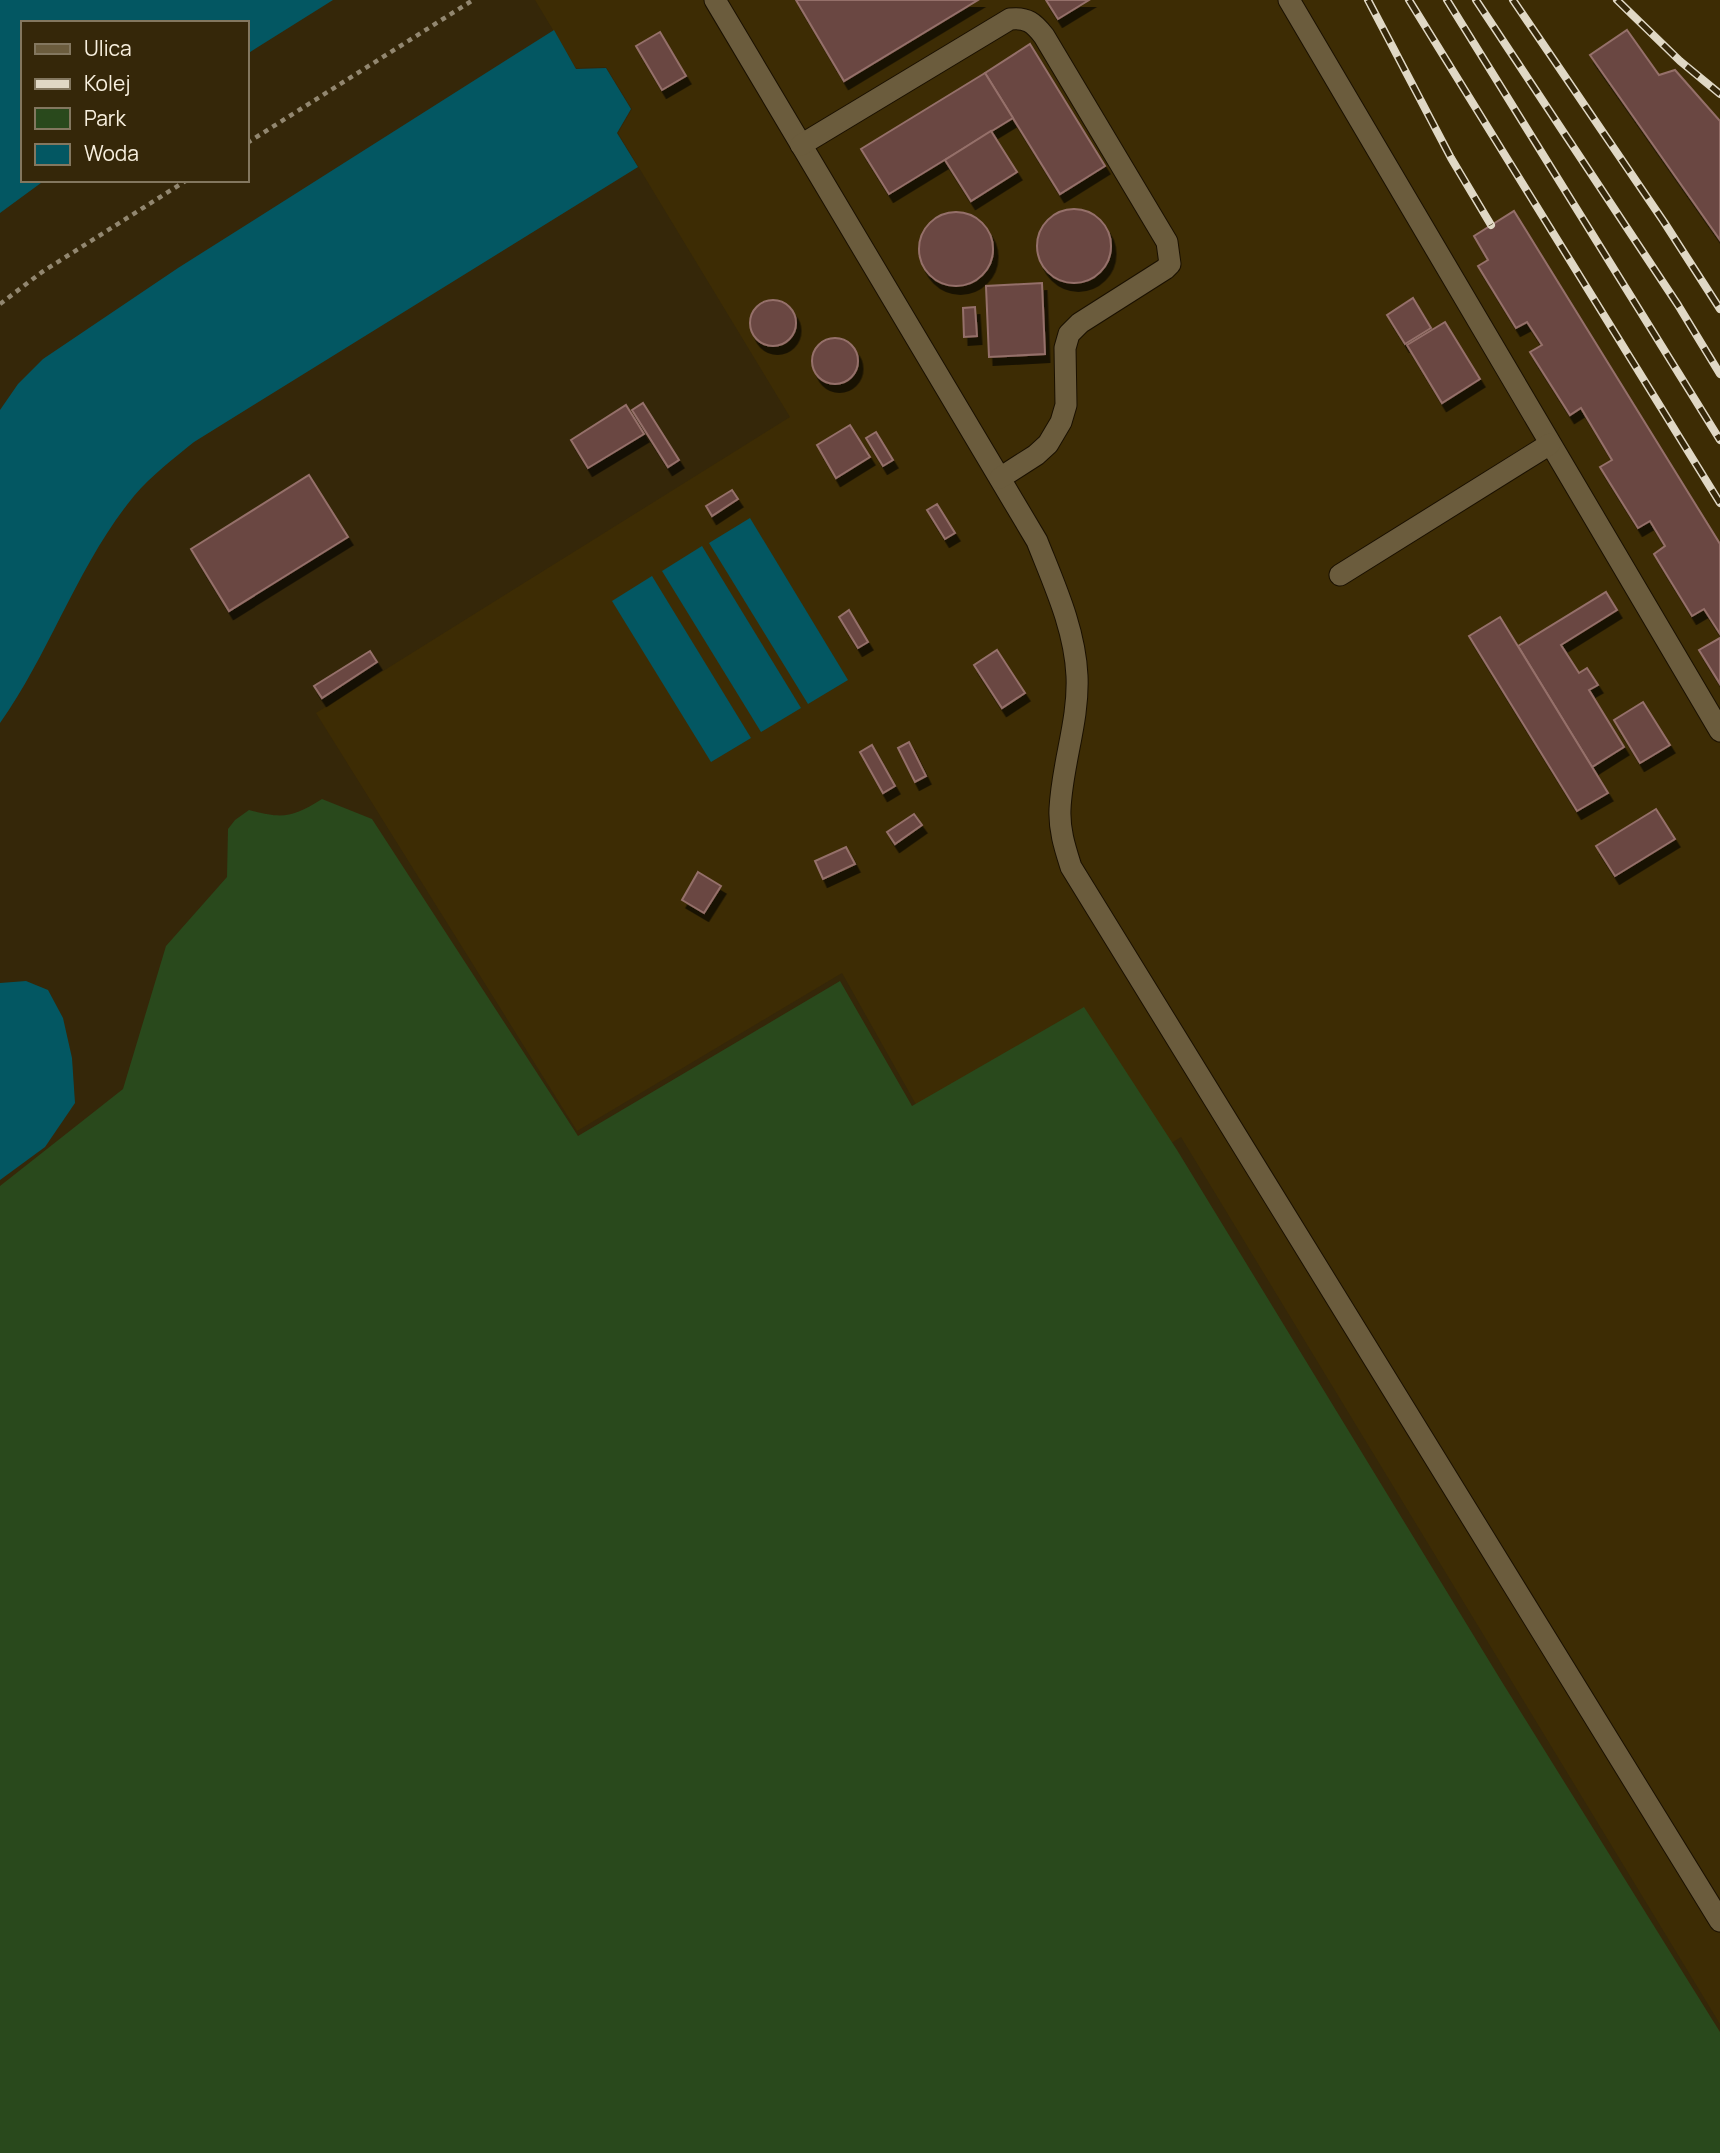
<svg xmlns="http://www.w3.org/2000/svg" width="1720" height="2153" font-family="Manrope,sans-serif">
  <style>
    .built { fill: #3d2c04 }
    .green { fill: #29491c }
    .water { fill: #035762 }
    .building { fill: #6a4742; stroke: #95706a; stroke-width: 2; filter: url(#shadow) }
    .lines { fill: none; stroke-linecap: round; stroke-linejoin: round }
    .minor-casing { stroke: #1a1000; stroke-width: 23 }
    .path { stroke: #928770; stroke-width: 4.5; stroke-dasharray: 5 5; stroke-linecap: butt }
    .minor { stroke: #6b5c3d; stroke-width: 21 }
    .rail-casing { stroke: #e0d8c5; stroke-width: 8 }
    .rail { stroke: #352709; stroke-width: 5; stroke-dasharray: 16; stroke-linecap: butt }
  </style>
  <defs>
    <filter id="shadow"><feDropShadow dx="4.5" dy="8" stdDeviation="0" flood-color="#0009"/></filter>
  </defs>
  <rect width="100%" height="100%" fill="#352709"/>
  <path class="built" d="M535,0H1720V2024L1181,1137L998,1250L842,973L577,1131L316,713L790,417L618,133L632,109L606,67L576,68Z"/>
  <path class="green" d="M322,799L372,819L578,1136L840,981L912,1106L1084,1007L1177,1150L1502,1682L1720,2032V2153H0V1186L123,1089L166,946L227,877L228,829L235,820L249,810C282,819 292,818 322,799Z"/>
  <g class="water">
    <path d="M0,0H333L247,54V23H23V180H45L0,213Z"/>
    <path d="M554,30L576,69L606,68L631,109L617,133L638,167L194,442C173,459 152,475 134,496C78,564 51,651 0,723V410L18,384L43,359L178,268Z"/>
    <path d="M750,518L848,680L808,704L709,543Z"/>
    <path d="M702,546L801,708L761,732L662,571Z"/>
    <path d="M652,576L751,738L711,762L612,601Z"/>
    <path d="M26,981L48,990L63,1018L72,1058L75,1103L45,1147L0,1180V983Z"/>
  </g>
  <g class="building">
    <path d="M796,0H978L844,81Z"/>
    <path d="M1046,0H1089L1058,19Z"/>
    <path d="M1627,30L1659,75L1675,70L1720,121V240L1590,55Z"/>
    <path d="M660,32L686,76L662,90L636,46Z"/>
    <path d="M1030,44L1105,166L1060,194L985,73Z"/>
    <path d="M985,73L1013,118L889,194L861,149Z"/>
    <path d="M991,131L1017,172L971,201L945,160Z"/>
    <circle cx="1074" cy="246" r="37"/>
    <path d="M1514,211L1720,544V634L1704,609L1692,616L1654,554L1665,546L1650,521L1638,528L1600,467L1612,460L1581,408L1570,415L1530,352L1542,345L1527,322L1516,328L1478,266L1488,260L1474,236Z"/>
    <circle cx="956" cy="249" r="37"/>
    <path d="M1042,283L1045,354L989,357L986,286Z"/>
    <path d="M1413,298L1431,328L1405,344L1387,315Z"/>
    <circle cx="773" cy="323" r="23"/>
    <path d="M975,307L977,336L964,337L963,308Z"/>
    <path d="M1445,322L1480,379L1442,403L1407,345Z"/>
    <circle cx="835" cy="361" r="23"/>
    <path d="M643,403L679,460L668,467L632,410Z"/>
    <path d="M626,405L644,434L588,468L571,440Z"/>
    <path d="M850,425L870,457L836,478L817,445Z"/>
    <path d="M876,432L893,460L883,466L866,438Z"/>
    <path d="M309,475L348,537L229,611L191,549Z"/>
    <path d="M732,490L738,499L712,516L706,506Z"/>
    <path d="M937,504L955,533L945,539L927,510Z"/>
    <path d="M1606,592L1617,610L1561,645L1579,673L1587,668L1598,685L1589,690L1624,747L1592,767L1518,646Z"/>
    <path d="M849,610L868,642L858,648L839,617Z"/>
    <path d="M1500,617L1608,793L1577,811L1469,636Z"/>
    <path d="M1720,638V684L1699,650Z"/>
    <path d="M997,650L1025,693L1002,708L974,665Z"/>
    <path d="M370,651L377,662L322,698L314,686Z"/>
    <path d="M1643,702L1670,745L1640,763L1614,720Z"/>
    <path d="M909,742L926,776L915,782L898,748Z"/>
    <path d="M872,745L895,786L883,793L860,752Z"/>
    <path d="M1656,809L1675,839L1615,876L1596,846Z"/>
    <path d="M914,814L922,825L895,844L887,832Z"/>
    <path d="M846,847L855,864L823,879L815,861Z"/>
    <path d="M698,872L721,886L704,913L682,900Z"/>
  </g>
  <g class="lines">
    <g class="minor-casing">
      <g id="minor">
        <path d="M715,0L1037,541C1054,584 1075,629 1077,676C1079,721 1062,764 1060,809C1059,830 1065,848 1071,867L1720,1921"/>
        <path d="M1289,0L1720,731"/>
        <path d="M801,145L1010,19C1027,17 1034,23 1044,36L1167,242L1170,264L1165,269L1080,323L1069,334L1065,348L1066,405L1061,422L1048,444L1036,455L1000,478"/>
        <path d="M1340,575L1550,444"/>
      </g>
    </g>
    <g class="path">
      <path d="M247,143L473,0"/>
      <path d="M0,304L42,272L187,180"/>
    </g>
    <use href="#minor" class="minor"/>
    <g class="rail-casing">
      <g id="rail">
        <path d="M1368,0L1451,158L1491,225"/>
        <path d="M1409,0L1720,503"/>
        <path d="M1447,0L1720,440"/>
        <path d="M1476,0L1678,305L1720,374"/>
        <path d="M1513,0L1664,222L1720,309"/>
        <path d="M1617,0L1680,61L1720,94"/>
      </g>
    </g>
    <use href="#rail" class="rail"/>
  </g>
  <rect x="21" y="21" width="228" height="161" fill="#352709" stroke="#83775f" stroke-width="2"/>
  <rect x="35" y="44" width="35" height="10" fill="#6b5c3d" stroke="#83775f" stroke-width="2"/>
  <text x="84" y="56" font-size="21" fill="#f8f0df">Ulica</text>
  <rect x="35" y="79" width="35" height="10" fill="#e0d8c5" stroke="#83775f" stroke-width="2"/>
  <text x="84" y="91" font-size="21" fill="#f8f0df">Kolej</text>
  <rect x="35" y="108" width="35" height="21" fill="#29491c" stroke="#83775f" stroke-width="2"/>
  <text x="84" y="126" font-size="21" fill="#f8f0df">Park</text>
  <rect x="35" y="144" width="35" height="21" fill="#035762" stroke="#83775f" stroke-width="2"/>
  <text x="84" y="161" font-size="21" fill="#f8f0df">Woda</text>
</svg>
